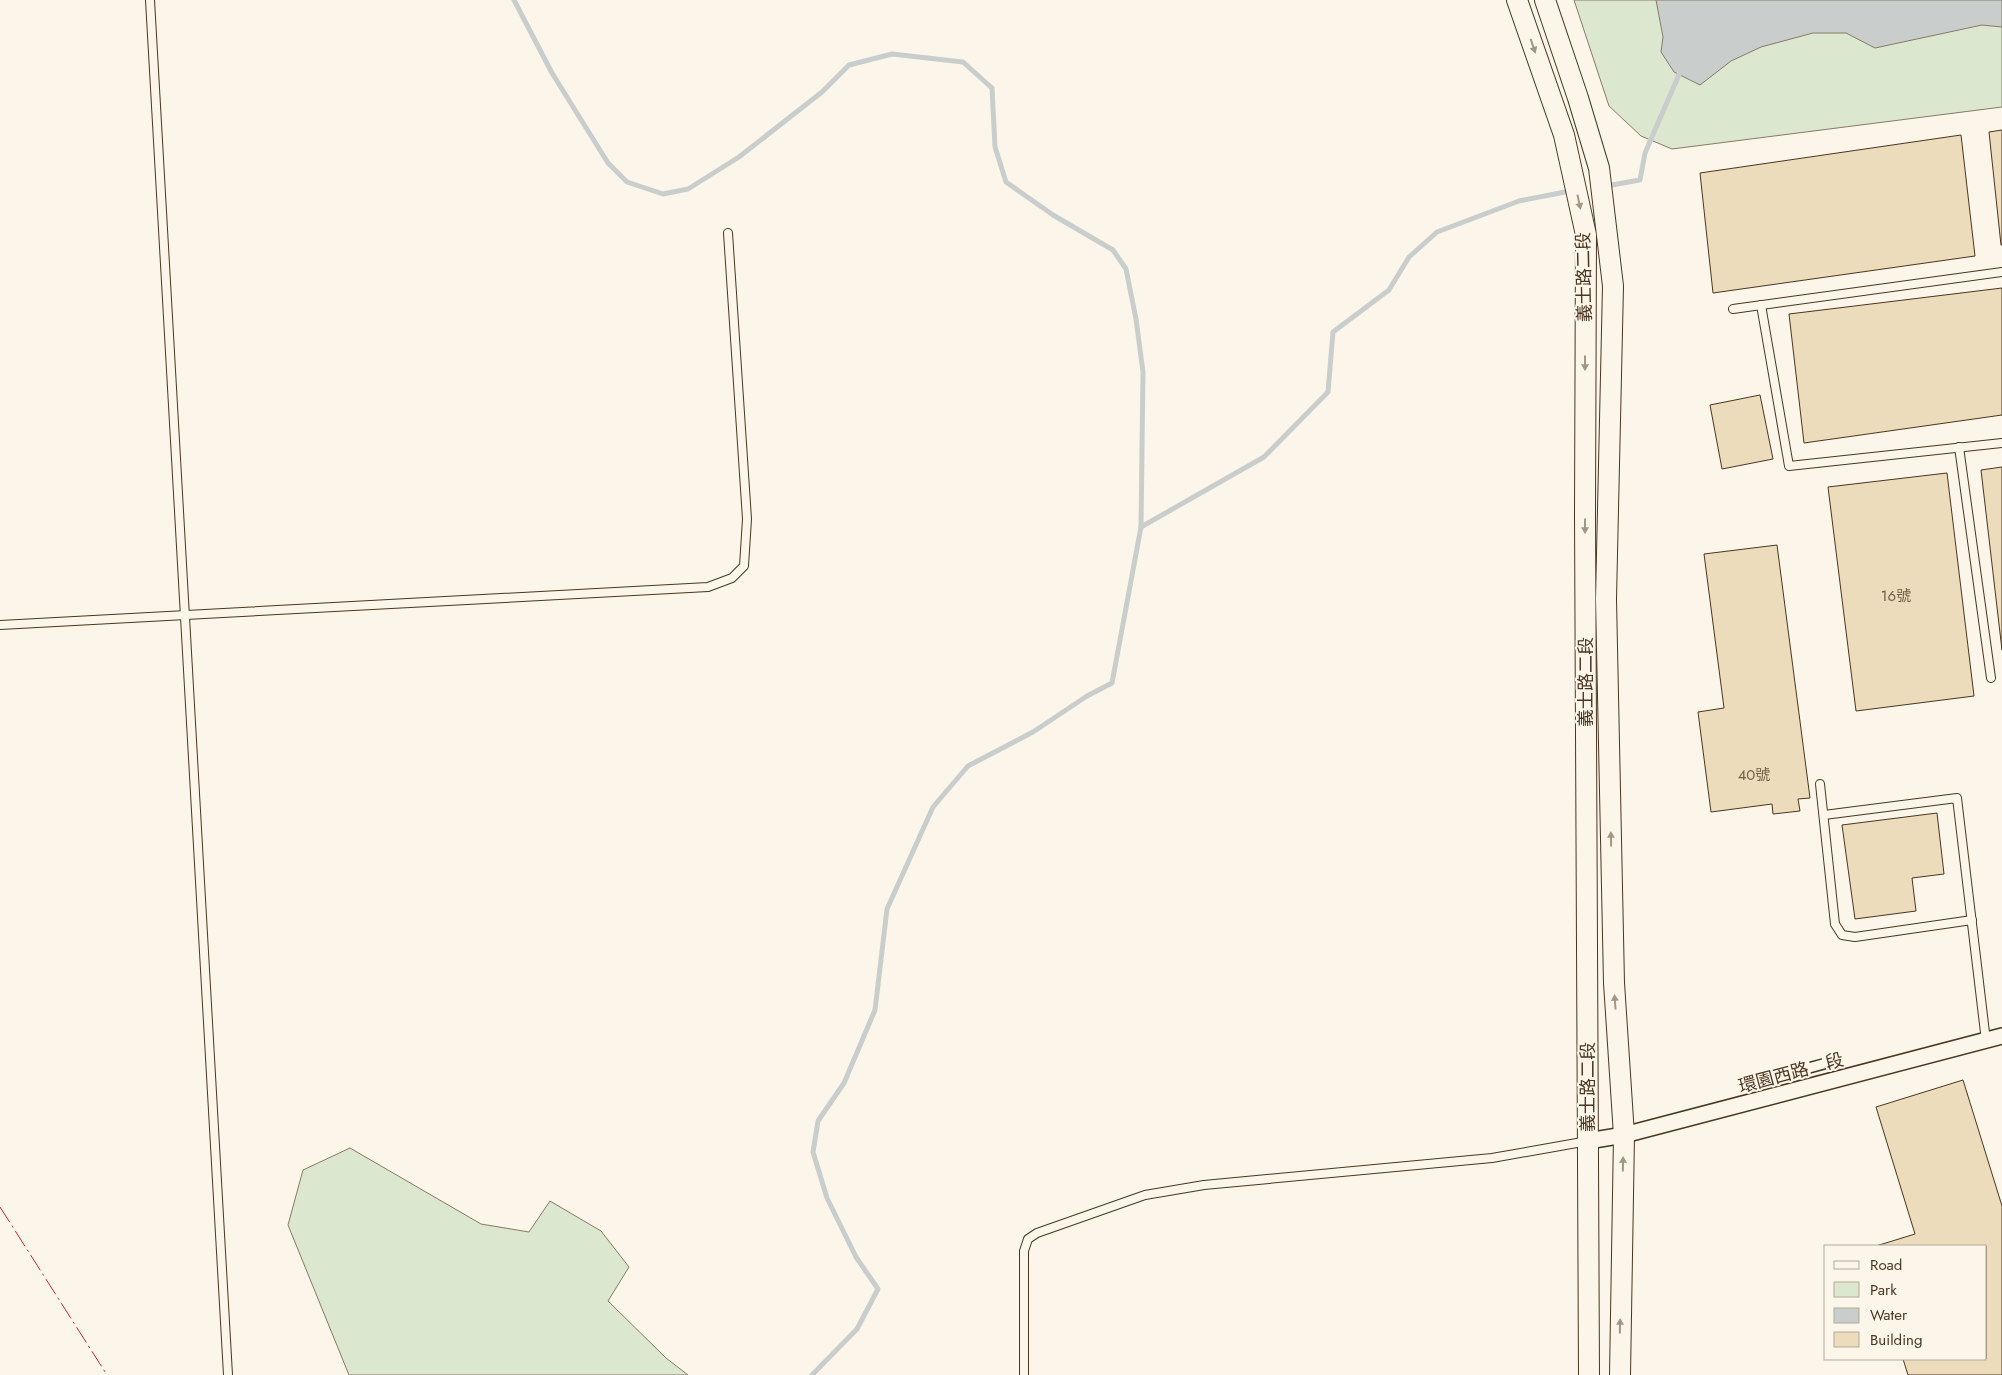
<svg xmlns="http://www.w3.org/2000/svg" width="2002" height="1375" font-family="Jost,'Noto Sans TC',sans-serif">
  <style>
    .green { fill: #dce7d0; stroke: #887966 }
    .water { fill: #c9cecd; stroke: #887966 }
    .lines { fill: none; stroke-linecap: round; stroke-linejoin: round }
    .stream { stroke: #c9cecd; stroke-width: 5 }
    .building { fill: #ecdcbc; stroke: #4a3520 }
    .service-casing { stroke: #4a3520; stroke-width: 10 }
    .minor-casing { stroke: #4a3520; stroke-width: 18 }
    .tertiary-casing { stroke: #4a3520; stroke-width: 22 }
    .service { stroke: #fbf6e9; stroke-width: 8 }
    .minor { stroke: #fbf6e9; stroke-width: 15 }
    .tertiary { stroke: #fbf6e9; stroke-width: 20 }
    .power { stroke: #c62828; stroke-width: 1; stroke-dasharray: 18 4 2.5 4; stroke-linecap: butt }
    .oneway { fill: #a29684 }
    .labels { text-anchor: middle; stroke-width: 4; stroke-linejoin: round; paint-order: stroke }
    .number-label { font-size: 15px; fill: #725f47 }
    .street-label { font-size: 18px; fill: #4a3520; stroke: #fbf6e9 }
  </style>
  <rect width="100%" height="100%" fill="#fbf6e9"/>
  <g class="green">
    <path d="M1574,0H2002V107L1672,149L1641,136L1609,106Z"/>
    <path d="M350,1148L481,1224L529,1232L550,1201L601,1231L629,1267L608,1301L666,1358L688,1375H349L288,1225L303,1170Z"/>
  </g>
  <path class="water" d="M1656,0H2002V27L1982,25L1875,48L1846,33H1813L1761,47L1731,61L1700,85L1674,72L1661,52L1663,37Z"/>
  <g class="lines">
    <g class="stream">
      <path d="M514,0L552,73L608,163L627,182L663,194L688,189L739,157L822,92L849,65L892,54L963,62L992,88L995,147L1006,182L1053,215L1113,250L1126,269L1136,319L1143,372L1141,527"/>
      <path d="M1612,185L1640,180L1645,153L1681,70"/>
      <path d="M812,1375L857,1329L878,1289L856,1257L827,1198L813,1152L818,1121L844,1083L875,1010L887,909L933,807L968,766L1033,732L1087,696L1112,683L1141,527L1264,457L1328,392L1333,332L1389,290L1409,257L1437,232L1519,201L1565,192"/>
    </g>
  </g>
  <g class="building">
    <path d="M2002,130V245H2001L1989,132Z"/>
    <path d="M1961,135L1975,256L1713,293L1700,173Z"/>
    <path d="M2002,288V415L1804,443L1789,314Z"/>
    <path d="M1760,395L1773,459L1722,469L1710,405Z"/>
    <path d="M2002,467V650L1981,470Z"/>
    <path d="M1947,473L1974,696L1856,711L1828,487Z"/>
    <path d="M1777,545L1810,798L1798,799L1800,811L1773,814L1772,804L1711,812L1698,712L1724,708L1704,554Z"/>
    <path d="M1937,813L1944,874L1912,878L1916,911L1855,919L1842,825Z"/>
    <path d="M1963,1080L2002,1206V1375H1908L1903,1359H1986V1246H1876L1915,1234L1876,1107Z"/>
  </g>
  <g class="lines">
    <g class="service-casing">
      <g id="service">
        <path d="M150,0L228,1375"/>
        <path d="M1761,305L1789,466L2002,443"/>
        <path d="M1733,309L2002,272"/>
        <path d="M1959,447L1991,678"/>
        <path d="M0,625L708,587L732,578L744,566L747,519L728,233"/>
        <path d="M1820,784L1835,924L1842,935L1855,937L1972,920"/>
        <path d="M1824,815L1957,798L1986,1041"/>
        <path d="M1024,1375V1251L1028,1239L1037,1233L1145,1195L1204,1185L1492,1158L1588,1141"/>
      </g>
    </g>
    <g class="minor-casing">
      <path id="minor" d="M1588,1141L1624,1135L2002,1036"/>
    </g>
    <g class="tertiary-casing">
      <g id="tertiary">
        <path d="M1517,0L1564,135L1586,235L1585,516L1589,1375"/>
        <path d="M1545,0L1578,98L1599,168L1613,286L1606,599L1614,983L1624,1135L1620,1375"/>
      </g>
    </g>
    <use href="#service" class="service"/>
    <use href="#minor" class="minor"/>
    <use href="#tertiary" class="tertiary"/>
    <path class="power" d="M0,1207L107,1375"/>
  </g>
  <defs><path id="oneway-solid" d="M-6-.8H1V-3.2L6.5 0L1 3.2V.8H-6Z" transform="scale(1.25)"/></defs>
  <g class="oneway">
    <use href="#oneway-solid" transform="translate(1533 46) rotate(71)"/>
    <use href="#oneway-solid" transform="translate(1579 202) rotate(78)"/>
    <use href="#oneway-solid" transform="translate(1585 363) rotate(90)"/>
    <use href="#oneway-solid" transform="translate(1585 526) rotate(90)"/>
    <use href="#oneway-solid" transform="translate(1611 839) rotate(-91)"/>
    <use href="#oneway-solid" transform="translate(1615 1002) rotate(-94)"/>
    <use href="#oneway-solid" transform="translate(1623 1164) rotate(-89)"/>
    <use href="#oneway-solid" transform="translate(1620 1326) rotate(-89)"/>
  </g>
  <g class="labels">
    <g class="number-label">
      <text x="1896" y="601">16號</text>
      <text x="1754" y="780">40號</text>
    </g>
    <g class="street-label">
      <text transform="translate(1584 277) rotate(-91)" y="6">義士路二段</text>
      <text transform="translate(1586 682) rotate(-90)" y="6">義士路二段</text>
      <text transform="translate(1791 1073) rotate(-15)" y="6">環園西路二段</text>
      <text transform="translate(1588 1087) rotate(-90)" y="6">義士路二段</text>
    </g>
  </g>
  <rect x="1824" y="1245" width="162" height="115" fill="#fbf6e9" stroke="#b4a999"/>
  <rect x="1834" y="1261" width="25" height="8" fill="#fbf6e9" stroke="#b4a999"/>
  <text x="1870" y="1270" font-size="15" fill="#4a3520">Road</text>
  <rect x="1834" y="1282" width="25" height="15" fill="#dce7d0" stroke="#b4a999"/>
  <text x="1870" y="1295" font-size="15" fill="#4a3520">Park</text>
  <rect x="1834" y="1308" width="25" height="15" fill="#c9cecd" stroke="#b4a999"/>
  <text x="1870" y="1320" font-size="15" fill="#4a3520">Water</text>
  <rect x="1834" y="1332" width="25" height="15" fill="#ecdcbc" stroke="#b4a999"/>
  <text x="1870" y="1345" font-size="15" fill="#4a3520">Building</text>
</svg>
